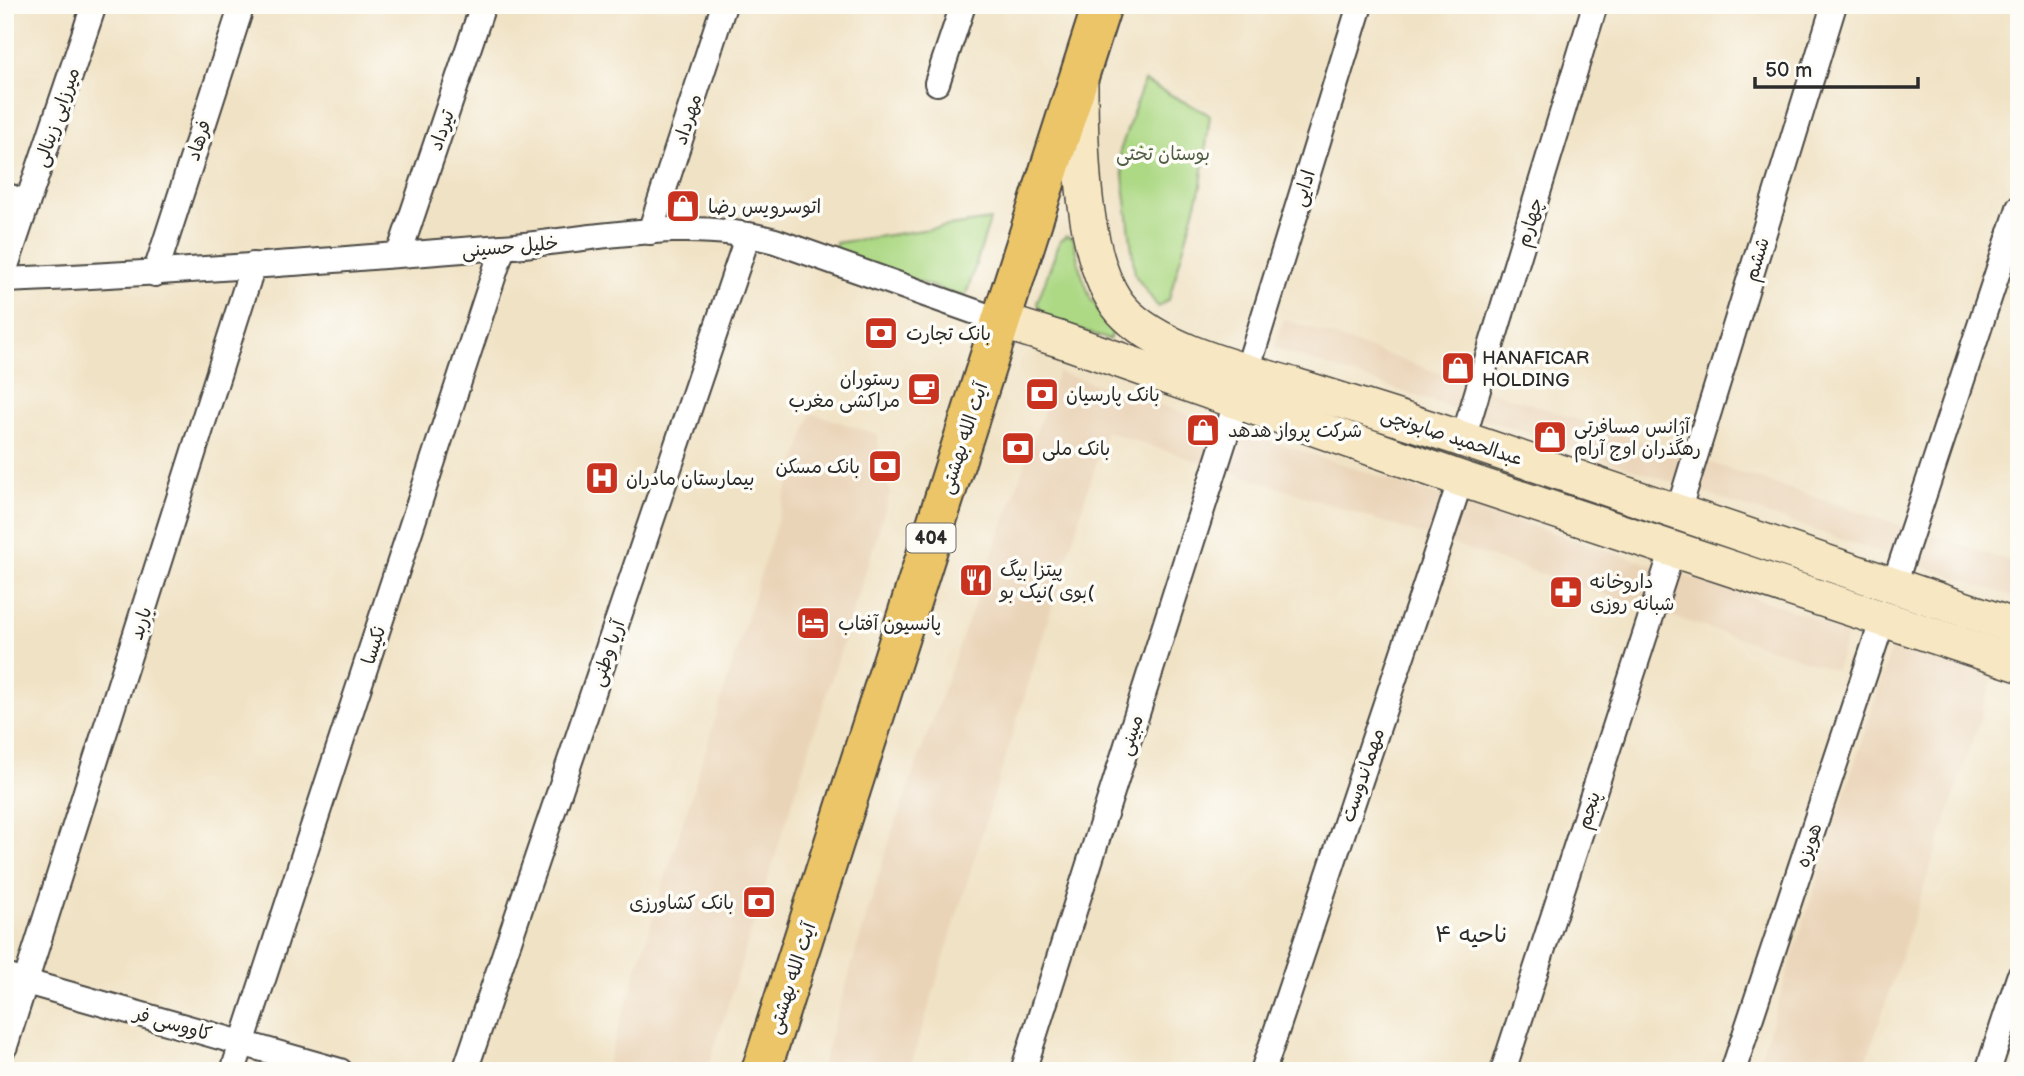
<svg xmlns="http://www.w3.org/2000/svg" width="2024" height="1076" font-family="'Balsamiq Sans','Playpen Sans Arabic',sans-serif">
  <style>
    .built { fill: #ead4b8 }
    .green { fill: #add985; stroke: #6c8258; stroke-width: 2 }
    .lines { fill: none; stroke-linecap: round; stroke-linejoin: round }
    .minor-casing { stroke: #494642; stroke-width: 28 }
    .secondary-casing { stroke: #494642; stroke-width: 38 }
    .primary-casing { stroke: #494642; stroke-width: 42 }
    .minor { stroke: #fff; stroke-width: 24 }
    .secondary { stroke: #f7e8c3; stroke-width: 35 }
    .primary { stroke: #ecc569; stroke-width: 38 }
    .labels { text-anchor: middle; stroke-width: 7; stroke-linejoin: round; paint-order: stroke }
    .shield { fill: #fdfcf7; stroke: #6a6a68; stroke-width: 2 }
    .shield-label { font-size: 18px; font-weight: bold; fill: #2b2b2b }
    .street-label { font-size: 19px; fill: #2b2b2b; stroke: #fdfcf7 }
    .park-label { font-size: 19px; fill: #525f46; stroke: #fdfcf7 }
    .poi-label { font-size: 19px; fill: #2b2b2b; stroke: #fdfcf7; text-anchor: start }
    .quarter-label { font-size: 23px; fill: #2b2b2b; stroke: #fdfcf7 }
  </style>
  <rect width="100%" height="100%" fill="#fdfcf7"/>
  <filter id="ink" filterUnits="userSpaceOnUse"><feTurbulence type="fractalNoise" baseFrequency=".0143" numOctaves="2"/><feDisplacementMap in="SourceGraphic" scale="14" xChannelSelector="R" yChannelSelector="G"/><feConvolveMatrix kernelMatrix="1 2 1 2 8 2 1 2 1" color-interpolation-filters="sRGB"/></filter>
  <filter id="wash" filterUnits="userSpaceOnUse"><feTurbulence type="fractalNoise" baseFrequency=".00686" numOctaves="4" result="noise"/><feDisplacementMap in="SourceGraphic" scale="28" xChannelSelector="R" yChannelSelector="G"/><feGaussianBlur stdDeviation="1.57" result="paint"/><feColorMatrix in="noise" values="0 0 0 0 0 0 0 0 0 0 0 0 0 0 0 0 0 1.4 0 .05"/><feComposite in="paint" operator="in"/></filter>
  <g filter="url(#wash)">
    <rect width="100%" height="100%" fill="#f0e2c4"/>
    <g class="built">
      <path d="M1284,319L1512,398L2019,564V599L1274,348Z"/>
      <path d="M1058,372L1849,629L1836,670L1106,431L909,1071H820L891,835Z"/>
      <path d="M811,413L876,434L890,494L707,1071H605Z"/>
      <path d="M1892,647L1995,673L1863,1071H1756Z"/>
    </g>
    <g class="green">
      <path d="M1144,81L1210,115L1201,186L1169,299L1158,307L1135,275L1120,151Z"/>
      <path d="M990,220L965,298L834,252L836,243Z"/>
      <path d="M1066,236L1073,238L1080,269L1091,300L1115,326L1109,340L1044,316L1037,303L1060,241Z"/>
    </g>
  </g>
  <g filter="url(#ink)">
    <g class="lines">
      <g class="minor-casing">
        <g id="minor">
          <path d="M937,83L963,5"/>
          <path d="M5,195L27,203"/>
          <path d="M650,232L724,5"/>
          <path d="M399,254L483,5"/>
          <path d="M5,269L94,5"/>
          <path d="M155,274L242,5"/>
          <path d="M5,280C171,273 336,260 502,247C591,240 687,216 775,241L1001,321"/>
          <path d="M1247,371L1360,5"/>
          <path d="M1463,439L1595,5"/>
          <path d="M1678,512L1834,5"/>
          <path d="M1894,585L2019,208"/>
          <path d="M5,976L340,1071"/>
          <path d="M5,1046L253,265"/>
          <path d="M233,1071L503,247"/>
          <path d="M465,1071L748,235"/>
          <path d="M1023,1071L1237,400"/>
          <path d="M1263,1071L1461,479"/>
          <path d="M1503,1071L1673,549"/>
          <path d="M1733,1071L1883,619"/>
          <path d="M1988,1071L2019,977"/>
        </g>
      </g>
      <g class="secondary-casing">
        <g id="secondary">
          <path d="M1080,85C1080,145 1081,264 1122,310C1159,351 1242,370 1295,386C1352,404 1409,421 1465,440C1650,501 1834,565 2019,628"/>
          <path d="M1001,321L1059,339L1461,479L2019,664"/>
        </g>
      </g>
      <g class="primary-casing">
        <path id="primary" d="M761,1071L1102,5"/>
      </g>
      <use href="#minor" class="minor"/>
      <use href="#secondary" class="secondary"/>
      <use href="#primary" class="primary"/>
    </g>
  </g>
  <defs>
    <g id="shop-square" transform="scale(1.75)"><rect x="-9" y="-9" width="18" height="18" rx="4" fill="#c8321e" stroke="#fdfcf7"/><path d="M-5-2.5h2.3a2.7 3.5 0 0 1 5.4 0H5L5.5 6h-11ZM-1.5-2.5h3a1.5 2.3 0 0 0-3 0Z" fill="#fff"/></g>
    <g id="bank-square" transform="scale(1.75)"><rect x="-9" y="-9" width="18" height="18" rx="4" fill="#c8321e" stroke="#fdfcf7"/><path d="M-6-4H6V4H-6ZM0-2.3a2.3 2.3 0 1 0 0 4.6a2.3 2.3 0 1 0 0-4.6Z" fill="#fff"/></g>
    <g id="cafe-square" transform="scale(1.75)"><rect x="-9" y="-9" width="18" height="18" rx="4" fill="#c8321e" stroke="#fdfcf7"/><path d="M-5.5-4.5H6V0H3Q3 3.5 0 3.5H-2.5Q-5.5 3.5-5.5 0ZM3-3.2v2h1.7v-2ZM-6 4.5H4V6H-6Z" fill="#fff"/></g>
    <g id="hospital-square" transform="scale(1.75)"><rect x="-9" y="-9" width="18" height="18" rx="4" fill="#c8321e" stroke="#fdfcf7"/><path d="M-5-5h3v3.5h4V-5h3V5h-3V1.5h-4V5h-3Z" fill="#fff"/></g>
    <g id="restaurant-square" transform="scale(1.75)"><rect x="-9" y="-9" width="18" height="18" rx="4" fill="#c8321e" stroke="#fdfcf7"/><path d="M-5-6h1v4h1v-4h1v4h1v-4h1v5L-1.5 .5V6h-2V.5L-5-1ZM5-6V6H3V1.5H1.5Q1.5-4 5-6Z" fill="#fff"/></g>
    <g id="pharmacy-square" transform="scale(1.75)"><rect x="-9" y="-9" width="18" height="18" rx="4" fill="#c8321e" stroke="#fdfcf7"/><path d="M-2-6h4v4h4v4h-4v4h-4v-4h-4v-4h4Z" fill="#fff"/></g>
    <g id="hotel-square" transform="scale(1.75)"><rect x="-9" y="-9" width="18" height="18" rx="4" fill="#c8321e" stroke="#fdfcf7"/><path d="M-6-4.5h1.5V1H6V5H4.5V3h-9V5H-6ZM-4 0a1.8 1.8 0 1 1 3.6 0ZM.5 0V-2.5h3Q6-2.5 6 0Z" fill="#fff"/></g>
  </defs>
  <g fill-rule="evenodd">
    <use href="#shop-square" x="683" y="206"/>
    <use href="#bank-square" x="881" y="333"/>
    <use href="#shop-square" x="1458" y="368"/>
    <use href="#cafe-square" x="924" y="389"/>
    <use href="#bank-square" x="1042" y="394"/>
    <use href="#shop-square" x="1203" y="430"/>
    <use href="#shop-square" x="1550" y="437"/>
    <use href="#bank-square" x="1018" y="448"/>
    <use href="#bank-square" x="885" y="466"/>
    <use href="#hospital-square" x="602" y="478"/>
    <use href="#restaurant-square" x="976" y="580"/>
    <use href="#pharmacy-square" x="1566" y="592"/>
    <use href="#hotel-square" x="813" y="623"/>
    <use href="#bank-square" x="759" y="902"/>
  </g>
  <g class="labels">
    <rect class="shield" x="906.5" y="523.5" width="49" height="29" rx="5"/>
    <g class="shield-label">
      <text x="931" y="544">404</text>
    </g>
    <g class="street-label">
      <text transform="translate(56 117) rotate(-71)" y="7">میرزایی زینالی</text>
      <text transform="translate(687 119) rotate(-72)" y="7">مهرداد</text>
      <text transform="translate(441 130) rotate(-71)" y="7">تیرداد</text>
      <text transform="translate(198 140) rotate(-72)" y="7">فرهاد</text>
      <text transform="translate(1303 188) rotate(-73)" y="7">ادایی</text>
      <text transform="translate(1529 222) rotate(-73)" y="7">چهارم</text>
      <text transform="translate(510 246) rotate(-5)" y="7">خلیل حسینی</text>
      <text transform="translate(1756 259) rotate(-73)" y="7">ششم</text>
      <text transform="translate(1452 436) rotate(18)" y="7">عبدالحمید صابونچی</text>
      <text transform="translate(963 438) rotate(-72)" y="7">آیت الله بهشتی</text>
      <text transform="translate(140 623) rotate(-72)" y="7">باربد</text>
      <text transform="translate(373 645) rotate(-72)" y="7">نکیسا</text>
      <text transform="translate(607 653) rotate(-71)" y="7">آریا وطنی</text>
      <text transform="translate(1130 735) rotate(-72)" y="7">مبینی</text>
      <text transform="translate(1362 775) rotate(-71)" y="7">مهماندوست</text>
      <text transform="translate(1588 810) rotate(-72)" y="7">پنجم</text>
      <text transform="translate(1808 845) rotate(-72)" y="7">هویزه</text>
      <text transform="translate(791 978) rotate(-72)" y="7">آیت الله بهشتی</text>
      <text transform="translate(173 1023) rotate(16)" y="7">کاووسی فر</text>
    </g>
    <g class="park-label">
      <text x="1163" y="160">بوستان تختی</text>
    </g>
    <g class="poi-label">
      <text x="708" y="213">اتوسرویس رضا</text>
      <text x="906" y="340">بانک تجارت</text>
      <text x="1482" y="364">HANAFICAR<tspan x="1482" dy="22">HOLDING</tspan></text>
      <text x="900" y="385" text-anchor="end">رستوران<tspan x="900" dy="22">مراکشی مغرب</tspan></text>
      <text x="1066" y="401">بانک پارسیان</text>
      <text x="1574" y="433">آژانس مسافرتی<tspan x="1574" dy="22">رهگذران اوج آرام</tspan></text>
      <text x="1228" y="437">شرکت پرواز هدهد</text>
      <text x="1042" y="455">بانک ملی</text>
      <text x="860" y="473" text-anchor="end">بانک مسکن</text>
      <text x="626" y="485">بیمارستان مادران</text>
      <text x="1000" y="576">پیتزا بیگ<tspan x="1000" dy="22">بوی )نیک بو(</tspan></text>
      <text x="1590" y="588">داروخانه<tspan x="1590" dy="22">شبانه روزی</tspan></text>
      <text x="838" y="630">پانسیون آفتاب</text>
      <text x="734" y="909" text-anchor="end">بانک کشاورزی</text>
    </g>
    <g class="quarter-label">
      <text x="1471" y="942">ناحیه ۴</text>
    </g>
  </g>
  <rect width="2024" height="1076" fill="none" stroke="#fdfcf7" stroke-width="28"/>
  <path d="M1755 77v10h163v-10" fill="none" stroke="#2b2b2b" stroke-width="3.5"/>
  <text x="1765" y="77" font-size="21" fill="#2b2b2b" stroke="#fdfcf7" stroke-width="5" paint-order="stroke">50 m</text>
</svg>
